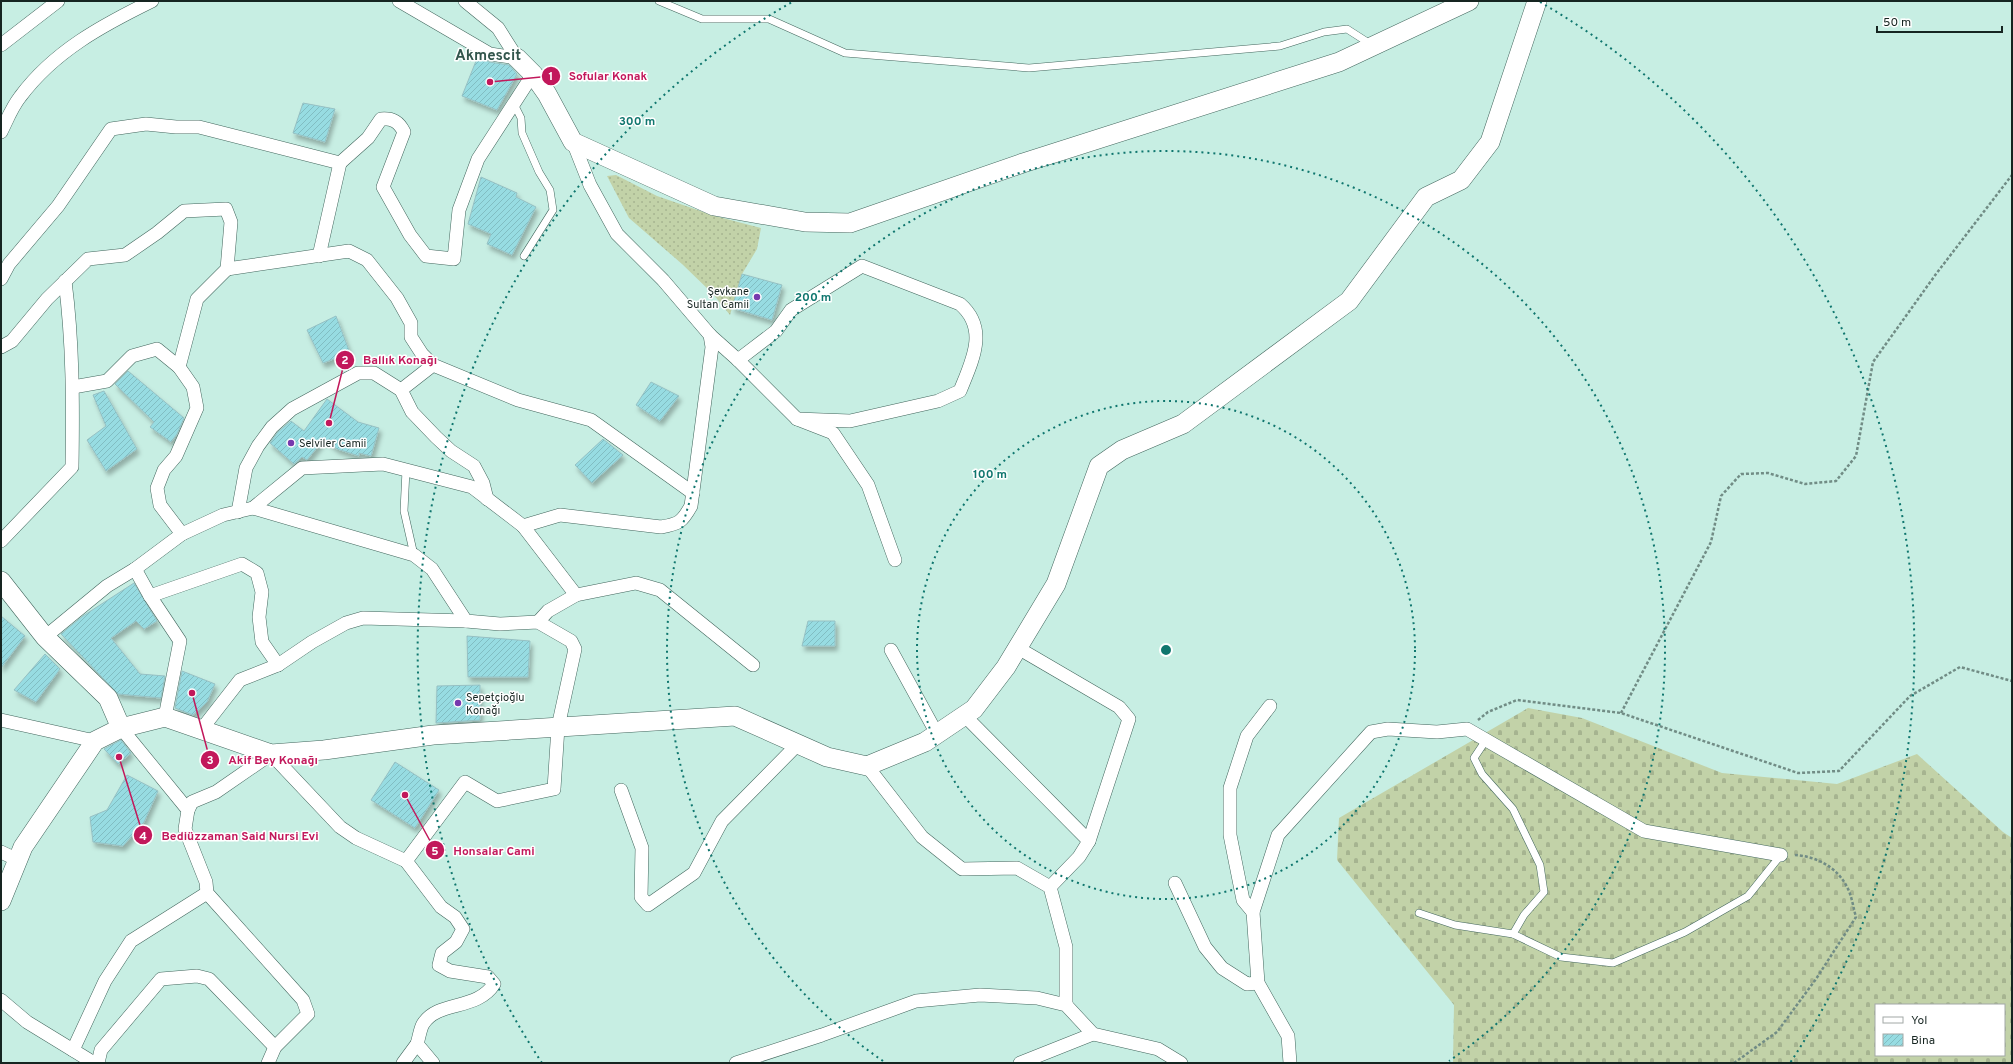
<svg xmlns="http://www.w3.org/2000/svg" width="2013" height="1064" font-family="Overpass,sans-serif">
  <style>
    .grass { fill: url(#grass-dots) }
    .cemetery { fill: url(#cemetery-stones); fill-rule: evenodd }
    .building { fill: url(#building-hatch); stroke: #96c0c3; filter: url(#shadow) }
    .lines { fill: none; stroke-linecap: round; stroke-linejoin: round }
    .lane-casing { stroke: #42665d; stroke-width: 8 }
    .street-casing { stroke: #42665d; stroke-width: 14 }
    .secondary-casing { stroke: #42665d; stroke-width: 20 }
    .path { stroke: #718c85; stroke-width: 2.5; stroke-dasharray: 3 2; stroke-linecap: butt }
    .lane { stroke: #fff; stroke-width: 7 }
    .street { stroke: #fff; stroke-width: 13 }
    .secondary { stroke: #fff; stroke-width: 19 }
    .ring { fill: none; stroke: #0f766e; stroke-width: 2; stroke-dasharray: 2 4 }
    .poi-dot { fill: #7739ae; stroke: #fff; stroke-width: 1.5 }
    .labels { text-anchor: middle; stroke-width: 3; stroke-linejoin: round; paint-order: stroke }
    .poi-label { font-size: 11px; fill: #162521; stroke: #fff; text-anchor: start }
    .district-label { font-size: 15px; font-weight: bold; fill: #32554c; stroke: #fff }
    .centre { fill: #0f766e; stroke: #fff; stroke-width: 2 }
    .ring-label { font-size: 12px; text-anchor: middle; font-weight: bold; fill: #0f766e; stroke: #fff; stroke-width: 3; stroke-linejoin: round; paint-order: stroke }
    .leader { fill: none; stroke: #c2185b; stroke-width: 1.5 }
    .callout-dot { fill: #c2185b; stroke: #fff; stroke-width: 1.5 }
    .mark-label { font-size: 12px; text-anchor: middle; font-weight: bold; fill: #fff }
    .callout-label { font-size: 12px; text-anchor: middle; font-weight: bold; fill: #c2185b; stroke: #fff; stroke-width: 3; stroke-linejoin: round; paint-order: stroke }
  </style>
  <defs>
    <pattern id="grass-dots" width="8" height="8" patternUnits="userSpaceOnUse"><rect width="8" height="8" fill="#c2d2a8"/><path d="M2 2h.1M6 6h.1" fill="none" stroke="#a6b490" stroke-width="1.8" stroke-linecap="round"/></pattern>
    <pattern id="cemetery-stones" width="16" height="16" patternUnits="userSpaceOnUse"><rect width="16" height="16" fill="#c2d2a8"/><path d="M2 7V4a2 2 0 0 1 4 0v3zM10 15v-3a2 2 0 0 1 4 0v3z" fill="#a6b490"/></pattern>
    <pattern id="building-hatch" width="6" height="6" patternUnits="userSpaceOnUse"><rect width="6" height="6" fill="#97dce2"/><path d="M-1 1l2-2M0 6l6-6M5 7l2-2" fill="none" stroke="#81bdc2"/></pattern>
    <filter id="shadow"><feDropShadow dx="2.5" dy="4.5" stdDeviation="2" flood-color="#0004"/></filter>
  </defs>
  <rect width="100%" height="100%" fill="#c7eee3"/>
  <path class="grass" d="M616,175L657,196L715,216L761,228L757,249L742,274L730,315L713,294L682,264L629,218L607,176Z"/>
  <path class="cemetery" d="M1528,708L1582,718L1722,773L1837,784L1917,754L2003,832L2012,838V1063H1453L1454,1005L1337,860L1339,818ZM1876,1005H2004V1055H1876Z"/>
  <g class="building">
    <path d="M478,56L489,62L509,65L517,74L497,110L462,96Z"/>
    <path d="M303,103L335,109L325,142L293,133Z"/>
    <path d="M481,177L517,193L516,197L536,207L512,255L487,244L491,234L468,224Z"/>
    <path d="M742,274L782,285L772,320L732,308Z"/>
    <path d="M336,316L350,353L323,363L307,330Z"/>
    <path d="M128,371L184,418L177,434L171,442L150,427L154,422L115,384Z"/>
    <path d="M651,382L679,396L660,421L636,405Z"/>
    <path d="M104,391L137,449L106,471L87,440L106,426L93,395Z"/>
    <path d="M327,399L358,422L379,428L371,456L359,453V456L337,449L324,439L307,460L302,457L294,464L270,443L278,432L291,421L304,431Z"/>
    <path d="M603,439L623,455L592,483L575,465Z"/>
    <path d="M134,583L157,621L144,629L136,621L111,638L140,674L165,676L161,698L118,694L61,634L83,616Z"/>
    <path d="M1,616L25,636L1,668Z"/>
    <path d="M808,621H835V646H802Z"/>
    <path d="M467,636L530,641L528,677H468Z"/>
    <path d="M45,654L60,669L36,702L14,690Z"/>
    <path d="M182,671L215,684L207,702L193,715L175,708Z"/>
    <path d="M480,685V720L436,723L437,686Z"/>
    <path d="M121,740L131,753L118,764L104,749Z"/>
    <path d="M395,762L439,790L415,828L371,800Z"/>
    <path d="M127,775L158,791L144,822L123,846L93,842L90,817L107,810Z"/>
  </g>
  <g class="lines">
    <g class="lane-casing">
      <g id="lane">
        <path d="M659,1L702,19H769L845,53L1029,68L1280,46L1324,32L1347,29L1372,45"/>
        <path d="M514,104L521,118L522,133L539,172L550,190L553,210L524,256"/>
        <path d="M406,470L404,511L414,555"/>
        <path d="M1486,740L1474,758L1482,774L1513,809L1540,865L1544,892L1524,915L1513,934"/>
        <path d="M1419,913L1455,925L1513,934L1561,957L1613,963L1685,932L1748,896L1781,855"/>
      </g>
    </g>
    <g class="street-casing">
      <g id="street">
        <path d="M399,1L490,54L517,58"/>
        <path d="M465,1L498,28L517,58"/>
        <path d="M1,45L58,1"/>
        <path d="M1,132C7,120 12,107 20,97C54,51 103,25 152,1"/>
        <path d="M319,256L340,163"/>
        <path d="M227,269L349,251L367,260L397,298L411,323V337L422,354L433,365"/>
        <path d="M1,279L9,264L58,206L111,129L146,124L176,127H199L340,163L368,138L381,119C393,118 399,122 404,132L383,187L410,235L426,256L454,259L459,210L478,159L533,74"/>
        <path d="M710,335L738,360L797,419L833,433L868,485L895,560"/>
        <path d="M1,347L12,341L47,299L88,259L125,255L157,233L184,211L226,209L231,222L227,269L197,299L179,367"/>
        <path d="M738,360L776,331L791,310L862,266L960,304C989,329 972,361 960,391L938,401L850,421L797,419"/>
        <path d="M73,387L107,381L132,356L157,349L179,367L193,387L197,408L176,456L164,470L157,488L160,505L182,534"/>
        <path d="M401,390L433,365L518,400L591,420L693,493"/>
        <path d="M253,508L414,555L432,569L466,621L500,624L538,622L571,641L575,649L558,727L554,789L497,801L465,782L406,861"/>
        <path d="M238,512L246,468L258,446L272,427L292,409L358,373H374L401,390L412,412L436,437L451,451L474,466L483,483L487,499"/>
        <path d="M523,526L576,595"/>
        <path d="M1,541L72,467C73,404 73,342 65,281"/>
        <path d="M135,569L150,596L180,641L165,717"/>
        <path d="M150,596L242,564L257,573L262,592L259,617L262,642L278,665"/>
        <path d="M538,622L548,611L576,595L636,583L660,590L753,665"/>
        <path d="M45,637L107,586L135,569L182,534L223,515L253,508L302,468L383,464L472,487L523,526L560,515L661,527C679,524 682,522 691,506L712,347L710,335L663,280L617,234L590,185L573,142"/>
        <path d="M1018,648L1119,707L1129,719L1089,841L1079,857L1050,887"/>
        <path d="M891,650L937,734"/>
        <path d="M964,715L1089,841"/>
        <path d="M1,720L95,741"/>
        <path d="M121,728L188,810L185,829L206,882L207,893L303,1000L308,1014L275,1047L268,1063"/>
        <path d="M201,730L240,680L278,665L312,642L346,623L363,618L466,621"/>
        <path d="M867,766L922,837L962,869L1017,868L1050,887L1066,947V1005"/>
        <path d="M621,790L642,848L641,897L648,905L694,873L722,821L797,745"/>
        <path d="M188,810L192,802L216,792L271,754L340,827L356,838L406,861L441,907L455,917L463,929L456,942L442,953L439,965L450,971L488,977L494,984C477,1011 438,1000 423,1024C420,1029 419,1038 417,1044L433,1063"/>
        <path d="M1,852L18,860"/>
        <path d="M1175,883L1205,947L1222,968L1247,984L1258,983"/>
        <path d="M1253,912L1243,900L1230,835V788L1247,736L1270,706"/>
        <path d="M1,1000L27,1022L94,1063"/>
        <path d="M73,1050L105,981L131,941L207,893"/>
        <path d="M98,1063L101,1050L161,979L197,976L209,979L275,1047"/>
        <path d="M403,1063L417,1044"/>
        <path d="M736,1063L822,1035L916,1001L980,995L1037,998L1066,1005L1093,1034L1158,1049L1181,1063"/>
        <path d="M1020,1063L1093,1034"/>
        <path d="M1290,1063L1288,1036L1258,983L1253,912L1278,835L1371,732L1388,729L1437,732L1467,729L1644,831L1781,855"/>
      </g>
    </g>
    <g class="secondary-casing">
      <g id="secondary">
        <path d="M517,58L533,74L547,94L573,142L714,206L805,222L850,223L1023,163L1339,62L1469,1"/>
        <path d="M1,581L45,637L108,698L121,728L165,717L271,754L324,750L433,735L735,716L827,757L867,766L925,742L974,709L1006,667L1056,584L1099,466L1122,450L1183,424L1349,301L1426,197L1461,180L1490,142L1537,1"/>
        <path d="M1,901L23,847L95,741L121,728"/>
      </g>
    </g>
    <g class="path">
      <path d="M1621,713L1711,542L1721,496L1741,474L1768,473L1805,484L1836,481L1856,456L1873,362L1936,274L2012,175"/>
      <path d="M1478,720L1488,712L1517,700L1621,713L1798,773L1839,771L1910,696L1960,667L2012,681"/>
      <path d="M1734,1063L1777,1032L1816,979L1856,917C1853,907 1852,896 1847,887C1837,867 1816,856 1794,855"/>
    </g>
    <use href="#lane" class="lane"/>
    <use href="#street" class="street"/>
    <use href="#secondary" class="secondary"/>
  </g>
  <g class="ring">
    <circle cx="1166" cy="650" r="249"/>
    <path d="M883 1061A499 499 0 1 1 1449 1061"/>
    <path d="M542 1063A748 748 0 0 1 792 2M1540 2A748 748 0 0 1 1790 1063"/>
  </g>
  <g class="poi-dot">
    <circle cx="757" cy="297" r="4"/>
    <circle cx="291" cy="443" r="4"/>
    <circle cx="458" cy="703" r="4"/>
  </g>
  <g class="labels">
    <g class="poi-label">
      <text x="749" y="295" text-anchor="end">Şevkane<tspan x="749" dy="13">Sultan Camii</tspan></text>
      <text x="299" y="447">Selviler Camii</text>
      <text x="466" y="701">Sepetçioğlu<tspan x="466" dy="13">Konağı</tspan></text>
    </g>
    <g class="district-label">
      <text x="488" y="60">Akmescit</text>
    </g>
  </g>
  <circle cx="1166" cy="650" r="6" class="centre"/>
  <g class="ring-label">
    <text x="637" y="125">300 m</text>
    <text x="813" y="301">200 m</text>
    <text x="990" y="478">100 m</text>
  </g>
  <path class="leader" d="M490 82L551 76M329 423L345 360M192 693L210 760M119 757L143 835M405 795L435 850"/>
  <g class="callout-dot">
    <circle cx="490" cy="82" r="4"/>
    <circle cx="329" cy="423" r="4"/>
    <circle cx="192" cy="693" r="4"/>
    <circle cx="119" cy="757" r="4"/>
    <circle cx="405" cy="795" r="4"/>
    <circle cx="551" cy="76" r="10"/>
    <circle cx="345" cy="360" r="10"/>
    <circle cx="210" cy="760" r="10"/>
    <circle cx="143" cy="835" r="10"/>
    <circle cx="435" cy="850" r="10"/>
  </g>
  <g class="mark-label">
    <text x="551" y="80">1</text>
    <text x="345" y="364">2</text>
    <text x="210" y="764">3</text>
    <text x="143" y="840">4</text>
    <text x="435" y="855">5</text>
  </g>
  <g class="callout-label">
    <text x="608" y="80">Sofular Konak</text>
    <text x="400" y="364">Ballık Konağı</text>
    <text x="273" y="764">Akif Bey Konağı</text>
    <text x="240" y="840">Bediüzzaman Said Nursi Evi</text>
    <text x="494" y="855">Honsalar Cami</text>
  </g>
  <rect width="2013" height="1064" fill="none" stroke="#162521" stroke-width="4"/>
  <rect x="1875" y="1004" width="130" height="52" fill="#ffffff" stroke="#a2a8a6"/>
  <rect x="1883" y="1017" width="20" height="6" fill="#ffffff" stroke="#a2a8a6"/>
  <text x="1911" y="1024" font-size="12" fill="#162521">Yol</text>
  <rect x="1883" y="1034" width="20" height="12" fill="url(#building-hatch)" stroke="#a2a8a6"/>
  <text x="1911" y="1044" font-size="12" fill="#162521">Bina</text>
  <path d="M1877 26v6h125v-6" fill="none" stroke="#162521" stroke-width="2"/>
  <text x="1883" y="26" font-size="12" fill="#162521" stroke="#ffffff" stroke-width="3" paint-order="stroke">50 m</text>
</svg>
